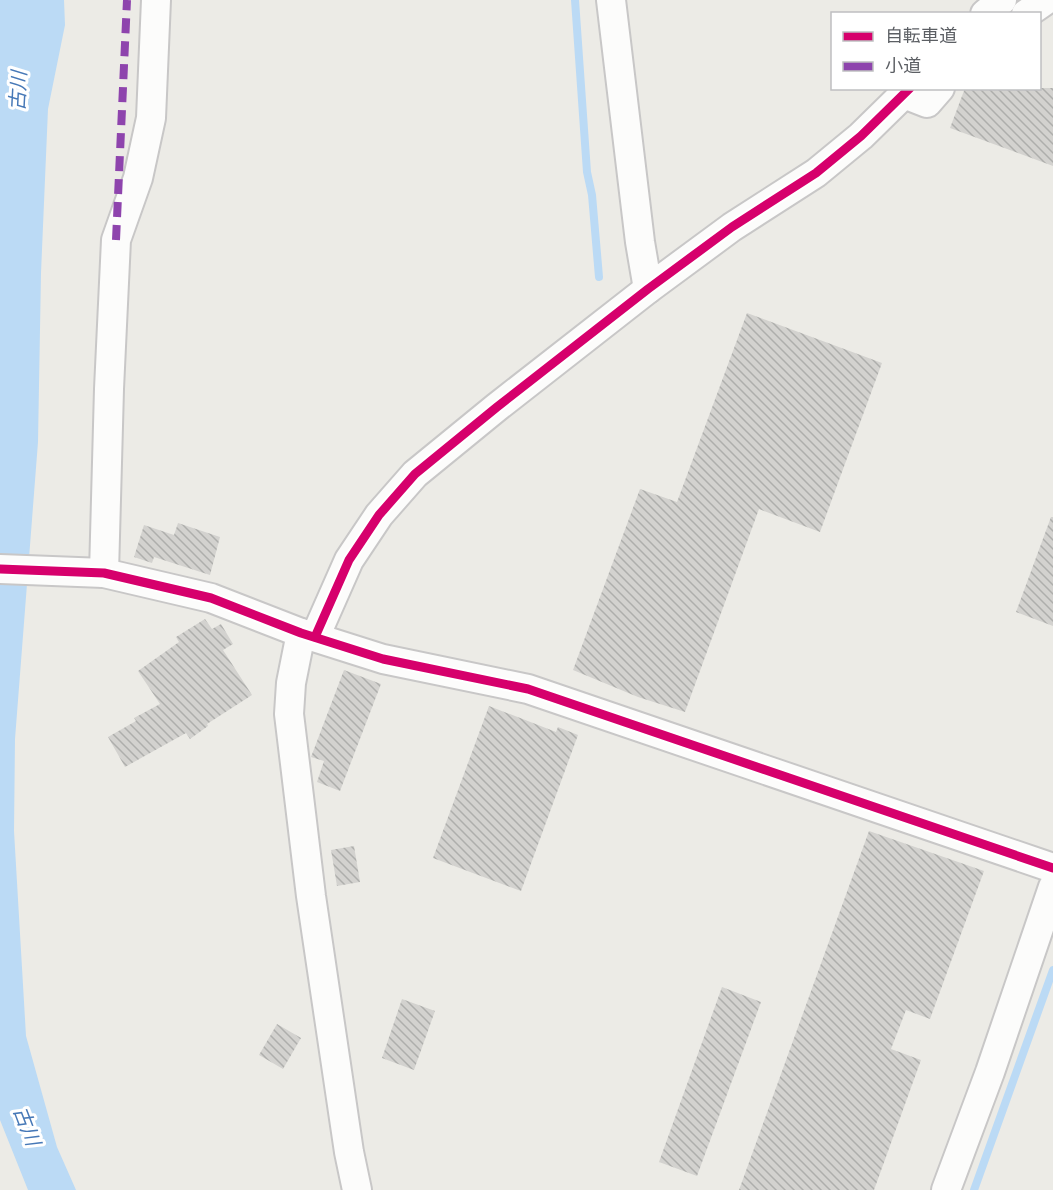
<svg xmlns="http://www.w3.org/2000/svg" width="1053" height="1190" font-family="'Open Sans','Noto Sans JP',sans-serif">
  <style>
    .water { fill: #bbdaf5 }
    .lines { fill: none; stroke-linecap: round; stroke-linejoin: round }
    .stream { stroke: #bbdaf5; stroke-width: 8 }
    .building { fill: url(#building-back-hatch) }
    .minor-casing { stroke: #c8c7c7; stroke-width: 32 }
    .minor { stroke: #fcfcfb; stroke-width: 28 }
    .quiet { stroke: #8e44ad; stroke-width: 8; stroke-dasharray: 15 8; stroke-linecap: butt }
    .cycleway-casing { stroke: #fff; stroke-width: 13 }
    .cycleway { stroke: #d6006c; stroke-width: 9 }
    .labels { text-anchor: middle; stroke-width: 6; stroke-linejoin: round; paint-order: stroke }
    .water-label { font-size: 20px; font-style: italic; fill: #4678b7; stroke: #fff }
  </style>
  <defs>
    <pattern id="building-back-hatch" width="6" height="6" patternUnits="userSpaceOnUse" patternTransform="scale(1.5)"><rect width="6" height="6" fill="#d3d2cf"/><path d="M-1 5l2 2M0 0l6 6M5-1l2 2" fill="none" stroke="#aeaeac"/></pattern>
  </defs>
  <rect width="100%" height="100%" fill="#ecebe6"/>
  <path class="water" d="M0,0H64L65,25L48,109L41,273L38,442L15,739L14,831L26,1036L57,1147L76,1190H28L0,1120Z"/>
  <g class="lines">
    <g class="stream">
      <path d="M575,0L587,172L592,195L599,277"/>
      <path d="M974,1190L1053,970"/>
    </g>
  </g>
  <g class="building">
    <path d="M965,88H1053V166L950,128Z"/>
    <path d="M747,313L882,363L820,532L759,509L685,712L638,697L573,670L640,489L677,502Z"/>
    <path d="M1051,517H1053V626L1016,612Z"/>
    <path d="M178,523L220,537L210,575L154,557L152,563L134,557L144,525L174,535Z"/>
    <path d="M205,619L212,629L221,624L233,644L223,650L252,695L207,724L208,726L190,739L186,733L125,767L108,737L136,721L134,718L160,704L138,671L179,642L176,637Z"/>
    <path d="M344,670L381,684L340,791L317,782L324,761L311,757Z"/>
    <path d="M489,706L556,732L558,727L578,735L521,891L433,858Z"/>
    <path d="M869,831L984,871L930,1019L906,1010L891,1049L921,1060L874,1190H739Z"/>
    <path d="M354,846L360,882L337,886L331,850Z"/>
    <path d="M722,987L761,1002L697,1176L659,1162Z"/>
    <path d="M402,999L435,1011L414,1070L382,1058Z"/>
    <path d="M277,1024L301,1038L283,1069L259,1055Z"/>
  </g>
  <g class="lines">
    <g class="minor-casing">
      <g id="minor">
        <path d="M611,0L640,242L648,289"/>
        <path d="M985,14L1002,0"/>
        <path d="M1026,14L1046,0"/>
        <path d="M904,94L927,103L940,88"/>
        <path d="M0,569L104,573L211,598L301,633L383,659L528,689L1053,868"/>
        <path d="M104,573L109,389L116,240L138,178L151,118L156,0"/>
        <path d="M301,633L291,683L289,714L311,896L349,1152L357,1190"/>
        <path d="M315,637L349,560L379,515L415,474L497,407L648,289L732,227L816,173L861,136L910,88"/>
        <path d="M946,1190L990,1072L1053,887"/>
      </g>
    </g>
    <use href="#minor" class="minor"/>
    <path class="quiet" d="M116,240L127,0"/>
    <g class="cycleway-casing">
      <g id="cycleway">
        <path d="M0,569L104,573L211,598L301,633L383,659L528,689L1053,868"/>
        <path d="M315,637L349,560L379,515L415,474L497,407L648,289L732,227L816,173L861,136L910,88"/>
      </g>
    </g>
    <use href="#cycleway" class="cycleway"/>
  </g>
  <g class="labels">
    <g class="water-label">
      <text transform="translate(18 91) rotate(-87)" y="7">古川</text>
      <text transform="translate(27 1126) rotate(69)" y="7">古川</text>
    </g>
  </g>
  <rect x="831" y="12" width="210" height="78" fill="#ffffff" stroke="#bebfc1" stroke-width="1.5"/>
  <rect x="843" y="32" width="30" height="9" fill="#d6006c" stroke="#bebfc1" stroke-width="1.5"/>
  <text x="885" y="42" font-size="18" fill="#5c5f64">自転車道</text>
  <rect x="843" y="62" width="30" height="9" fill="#8e44ad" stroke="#bebfc1" stroke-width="1.5"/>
  <text x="885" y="72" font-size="18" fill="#5c5f64">小道</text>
</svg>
